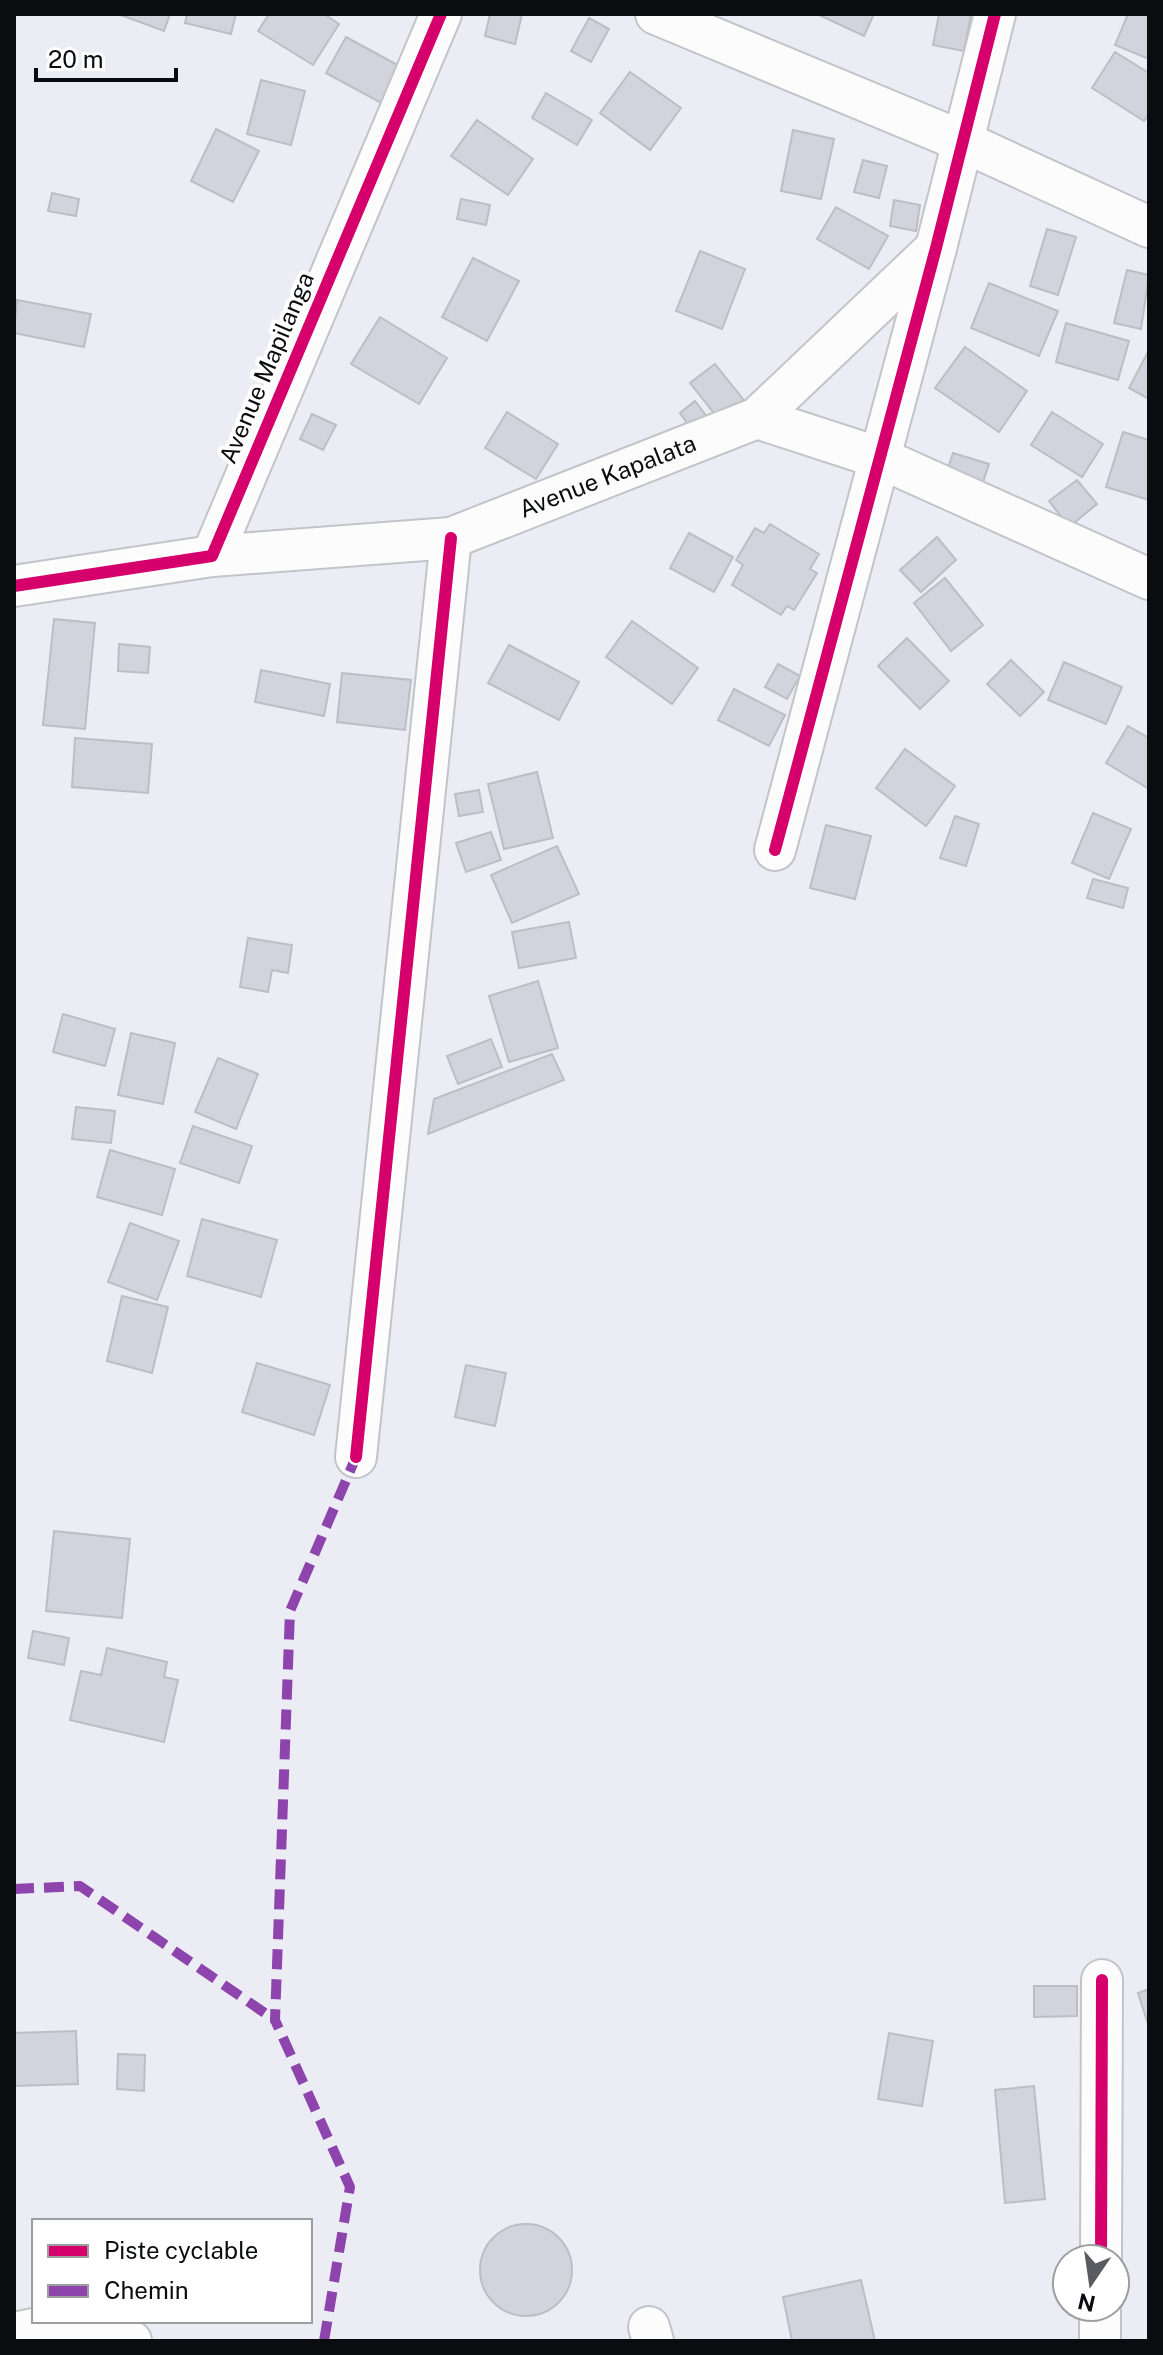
<svg xmlns="http://www.w3.org/2000/svg" width="1163" height="2355" font-family="'Public Sans',sans-serif">
  <style>
    .building { fill: #d1d4dd; stroke: #bdbec3; stroke-width: 2 }
    .lines { fill: none; stroke-linecap: round; stroke-linejoin: round }
    .street-casing { stroke: #c3c4c9; stroke-width: 44 }
    .street { stroke: #fcfcfd; stroke-width: 40 }
    .quiet { stroke: #8e44ad; stroke-width: 10; stroke-dasharray: 20 10; stroke-linecap: butt }
    .cycleway-casing { stroke: #fff; stroke-width: 17 }
    .cycleway { stroke: #d6006c; stroke-width: 12 }
    .labels { text-anchor: middle; stroke-width: 8; stroke-linejoin: round; paint-order: stroke }
    .street-label { font-size: 24px; fill: #0b0c10; stroke: #fff }
  </style>
  <rect width="100%" height="100%" fill="#ecedf4"/>
  <g class="building">
    <path d="M118,14H170L164,31Z"/>
    <path d="M187,14H236L231,34L185,23Z"/>
    <path d="M269,14H324L339,24L313,65L258,31Z"/>
    <path d="M490,14H522L515,44L485,36Z"/>
    <path d="M817,14H874L864,36Z"/>
    <path d="M939,14H971L964,51L933,45Z"/>
    <path d="M1128,14H1149V59L1115,45Z"/>
    <path d="M589,18L609,29L591,62L571,51Z"/>
    <path d="M346,37L403,68L383,104L326,73Z"/>
    <path d="M1115,52L1149,73V114L1144,121L1092,88Z"/>
    <path d="M630,72L681,108L650,150L600,113Z"/>
    <path d="M261,80L305,91L291,145L247,134Z"/>
    <path d="M546,93L592,120L577,145L532,118Z"/>
    <path d="M477,120L533,159L508,195L451,156Z"/>
    <path d="M216,129L259,151L233,202L191,181Z"/>
    <path d="M793,130L834,139L821,199L781,191Z"/>
    <path d="M863,160L887,166L879,198L854,192Z"/>
    <path d="M52,193L79,199L76,216L48,211Z"/>
    <path d="M461,199L490,205L486,225L457,219Z"/>
    <path d="M894,200L920,205L916,231L890,226Z"/>
    <path d="M836,207L888,236L869,269L817,239Z"/>
    <path d="M1047,229L1076,237L1058,295L1030,286Z"/>
    <path d="M700,251L745,269L722,329L676,311Z"/>
    <path d="M473,258L519,281L487,341L442,317Z"/>
    <path d="M1127,270L1149,275L1141,329L1114,323Z"/>
    <path d="M989,283L1058,311L1039,356L971,328Z"/>
    <path d="M17,300L91,314L84,347L14,333Z"/>
    <path d="M380,317L447,358L419,404L351,364Z"/>
    <path d="M1066,323L1129,341L1118,380L1056,362Z"/>
    <path d="M965,347L1027,391L999,432L935,388Z"/>
    <path d="M1149,350V399L1129,388Z"/>
    <path d="M715,364L747,404L722,423L690,383Z"/>
    <path d="M695,401L714,426L697,438L680,413Z"/>
    <path d="M507,412L558,444L536,479L485,448Z"/>
    <path d="M1052,412L1103,444L1082,477L1031,445Z"/>
    <path d="M312,414L336,425L323,450L300,439Z"/>
    <path d="M1123,432L1149,440V500L1106,487Z"/>
    <path d="M953,453L989,464L982,485L946,474Z"/>
    <path d="M1077,480L1097,504L1069,527L1049,501Z"/>
    <path d="M770,524L819,554L810,569L817,573L794,610L787,606L781,615L732,585L743,565L736,560L755,528L764,533Z"/>
    <path d="M689,533L733,557L714,592L670,568Z"/>
    <path d="M937,537L956,560L921,592L900,570Z"/>
    <path d="M945,578L983,625L951,651L914,603Z"/>
    <path d="M54,619L95,623L85,729L43,725Z"/>
    <path d="M632,621L698,668L672,704L606,657Z"/>
    <path d="M907,638L949,681L920,709L878,666Z"/>
    <path d="M119,644L150,647L148,673L118,671Z"/>
    <path d="M509,645L579,682L559,720L488,683Z"/>
    <path d="M1011,660L1044,692L1020,716L987,684Z"/>
    <path d="M1064,662L1122,687L1106,724L1048,700Z"/>
    <path d="M778,664L800,676L787,699L765,687Z"/>
    <path d="M261,670L330,684L324,716L255,702Z"/>
    <path d="M342,673L411,680L405,730L337,722Z"/>
    <path d="M734,689L785,715L769,746L718,720Z"/>
    <path d="M1128,726L1149,738V789L1106,763Z"/>
    <path d="M75,738L152,744L148,793L72,787Z"/>
    <path d="M905,749L955,786L926,826L876,788Z"/>
    <path d="M537,772L553,838L504,849L488,784Z"/>
    <path d="M479,790L483,812L459,816L455,794Z"/>
    <path d="M1093,813L1131,829L1109,879L1072,863Z"/>
    <path d="M955,816L979,824L966,866L940,858Z"/>
    <path d="M826,825L871,836L855,899L810,888Z"/>
    <path d="M491,832L501,860L466,872L456,843Z"/>
    <path d="M557,846L579,894L512,923L491,875Z"/>
    <path d="M1093,879L1128,888L1123,908L1087,898Z"/>
    <path d="M569,922L576,958L519,968L512,932Z"/>
    <path d="M248,938L292,945L288,973L272,970L268,992L240,987Z"/>
    <path d="M538,981L558,1048L509,1062L489,996Z"/>
    <path d="M63,1014L115,1029L105,1066L53,1052Z"/>
    <path d="M131,1033L175,1043L163,1104L118,1095Z"/>
    <path d="M491,1039L502,1067L458,1084L447,1056Z"/>
    <path d="M552,1054L564,1080L428,1134L434,1099Z"/>
    <path d="M218,1058L258,1074L236,1129L195,1112Z"/>
    <path d="M76,1107L115,1111L111,1143L72,1139Z"/>
    <path d="M193,1126L252,1146L239,1183L180,1163Z"/>
    <path d="M110,1150L175,1169L162,1215L97,1197Z"/>
    <path d="M202,1219L277,1240L261,1297L187,1276Z"/>
    <path d="M130,1223L179,1241L157,1300L108,1282Z"/>
    <path d="M122,1296L168,1307L152,1373L107,1361Z"/>
    <path d="M257,1363L330,1385L314,1435L242,1412Z"/>
    <path d="M466,1365L506,1373L495,1426L455,1417Z"/>
    <path d="M54,1531L130,1539L122,1618L46,1611Z"/>
    <path d="M33,1631L69,1638L64,1665L28,1658Z"/>
    <path d="M107,1648L167,1662L164,1677L178,1680L164,1742L70,1720L81,1671L101,1675Z"/>
    <path d="M1034,1986H1077V2016L1034,2017Z"/>
    <path d="M1149,1989V2027L1138,1993Z"/>
    <path d="M76,2031L78,2084L14,2086V2033Z"/>
    <path d="M889,2033L933,2041L922,2106L878,2099Z"/>
    <path d="M118,2054L145,2055L144,2091L117,2089Z"/>
    <path d="M1034,2086L1045,2199L1005,2203L995,2090Z"/>
    <circle cx="526" cy="2270" r="46"/>
    <path d="M861,2280L875,2341H792L783,2297Z"/>
  </g>
  <g class="lines">
    <g class="street-casing">
      <g id="street">
        <path d="M656,14L964,142L1149,227"/>
        <path d="M757,418L880,458L1149,579"/>
        <path id="s1" d="M212,556L451,538L757,418L936,248"/>
        <path d="M14,586L212,556L441,14"/>
        <path d="M775,850L936,248L995,14"/>
        <path d="M356,1457L451,538"/>
        <path d="M1101,2259L1102,1980"/>
        <path d="M86,2321L131,2341"/>
        <path d="M649,2327L653,2341"/>
        <path d="M14,2333L71,2321"/>
        <path d="M1100,2341V2307"/>
      </g>
    </g>
    <use href="#street" class="street"/>
    <g class="quiet">
      <path d="M14,1889L80,1886L275,2020"/>
      <path d="M324,2341L350,2187L275,2020L290,1611L356,1457"/>
    </g>
    <g class="cycleway-casing">
      <g id="cycleway">
        <path d="M14,586L212,556L441,14"/>
        <path d="M775,850L936,248L995,14"/>
        <path d="M356,1457L451,538"/>
        <path d="M1101,2259L1102,1980"/>
      </g>
    </g>
    <use href="#cycleway" class="cycleway"/>
  </g>
  <g class="labels">
    <g class="street-label">
      <text transform="translate(267 368) rotate(-67)" y="8">Avenue Mapilanga</text>
      <text dy="8" stroke="none"><textPath href="#s1" startOffset="408">Avenue Kapalata</textPath></text>
    </g>
  </g>
  <rect width="1163" height="2355" fill="none" stroke="#0b0c10" stroke-width="32"/>
  <rect x="32" y="2219" width="280" height="104" fill="#ffffff" stroke="#9d9e9f" stroke-width="2"/>
  <rect x="48" y="2245" width="40" height="12" fill="#d6006c" stroke="#9d9e9f" stroke-width="2"/>
  <text x="104" y="2259" font-size="24" fill="#0b0c10">Piste cyclable</text>
  <rect x="48" y="2285" width="40" height="12" fill="#8e44ad" stroke="#9d9e9f" stroke-width="2"/>
  <text x="104" y="2299" font-size="24" fill="#0b0c10">Chemin</text>
  <g transform="translate(1091 2283) rotate(193)"><circle r="38" fill="#ffffff" stroke="#9d9e9f" stroke-width="2"/>
  <path d="M0-6L14 30L0 20L-14 30Z" fill="#5a5b60"/>
  <text y="-12" font-size="22" font-weight="bold" text-anchor="middle" fill="#0b0c10">N</text>
  </g>
  <path d="M36 68v12h140v-12" fill="none" stroke="#0b0c10" stroke-width="4"/>
  <text x="48" y="68" font-size="24" fill="#0b0c10" stroke="#ffffff" stroke-width="6" paint-order="stroke">20 m</text>
</svg>
